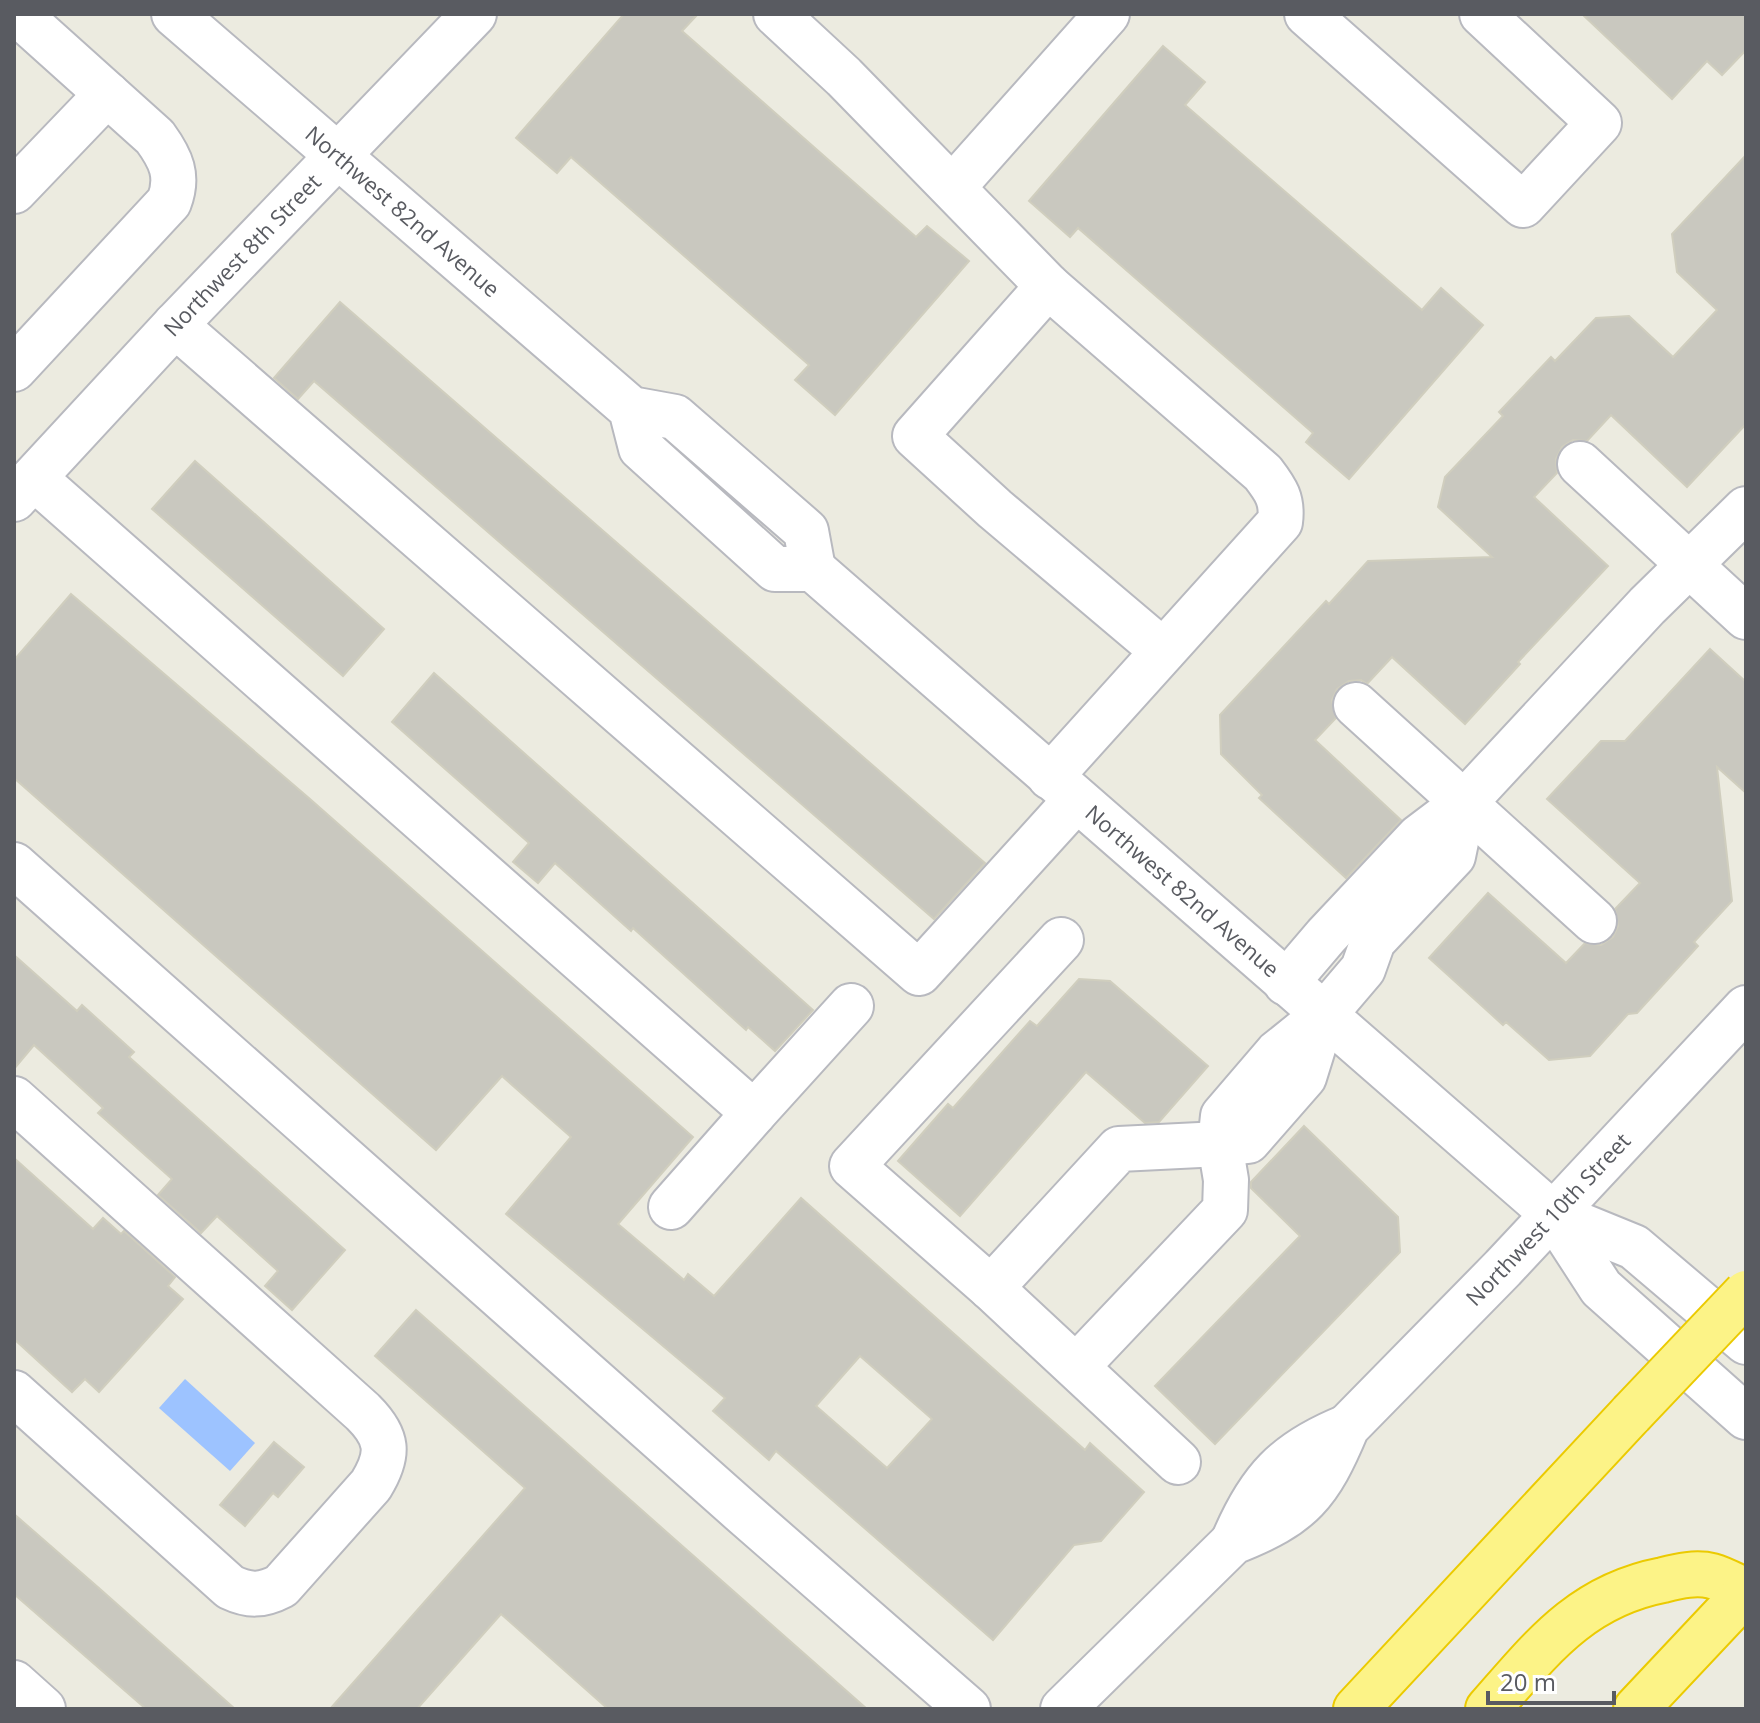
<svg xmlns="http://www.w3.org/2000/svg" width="1760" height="1723" font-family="'Open Sans',sans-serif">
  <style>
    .water { fill: #9dc3ff }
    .building { fill: #c9c8bf; stroke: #d0cebe; stroke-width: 2; fill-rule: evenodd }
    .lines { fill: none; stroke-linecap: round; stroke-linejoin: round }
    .minor-casing { stroke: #b8b9bf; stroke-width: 48 }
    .highway-casing { stroke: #ebca01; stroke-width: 48 }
    .minor { stroke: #fff; stroke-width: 44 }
    .highway { stroke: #fcf387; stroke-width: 44 }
    .highway-bridge-casing { stroke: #ebca01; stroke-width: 48; stroke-linecap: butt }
    .highway-bridge { stroke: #fcf387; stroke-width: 44 }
    .labels { text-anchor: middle; stroke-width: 7; stroke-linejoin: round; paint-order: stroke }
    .street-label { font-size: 22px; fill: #595b61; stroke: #fff }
  </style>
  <rect width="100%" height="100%" fill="#ecebe0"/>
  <path class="water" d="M185,1379L255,1443L230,1471L159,1408Z"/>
  <g class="building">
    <path d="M624,14H698L682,31L916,237L927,226L969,261L835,415L795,380L809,365L571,157L557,173L516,138Z"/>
    <path d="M1582,14H1746V50L1722,75L1707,61L1672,99Z"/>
    <path d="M1163,46L1205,82L1185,105L1422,310L1441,288L1483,325L1349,479L1306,442L1313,433L1078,228L1070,237L1029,201Z"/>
    <path d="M1746,155V424L1687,487L1611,415L1587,441L1573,440L1562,447L1556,459L1557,473L1534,497L1608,566L1518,662L1520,664L1465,724L1392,657L1367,684L1361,680L1349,681L1337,689L1332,700L1336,718L1315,740L1401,820L1346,878L1259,798L1262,795L1221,754L1220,715L1326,601L1329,604L1368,561L1492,557L1438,507L1445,477L1503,416L1499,412L1551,357L1555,361L1596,318L1629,316L1673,357L1717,310L1677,272L1672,234Z"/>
    <path d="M340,302L985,863L934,919L314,381L298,399L274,378Z"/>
    <path d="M195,461L384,629L343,676L152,509Z"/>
    <path d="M71,594L310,799L693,1137L618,1224L684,1280L688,1274L714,1296L801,1198L1085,1450L1090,1443L1144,1492L1101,1541L1074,1545L993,1640L776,1451L769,1460L713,1411L725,1398L506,1214L571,1137L502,1076L436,1150L14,778V660ZM860,1356L932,1419L887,1468L816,1406Z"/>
    <path d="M1710,649L1746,682V793L1717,767L1732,901L1694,942L1698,946L1637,1013L1628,1014L1590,1056L1549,1060L1506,1022L1503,1025L1429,958L1488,893L1566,963L1585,943L1601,945L1613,937L1618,926L1615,909L1640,883L1547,799L1601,741H1625Z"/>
    <path d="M434,673L813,1010L775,1051L748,1027L746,1030L633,928L631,931L555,863L538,883L513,862L529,843L392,722Z"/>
    <path d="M14,955L77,1011L82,1005L134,1052L129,1057L345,1250L292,1310L265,1286L278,1271L217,1216L201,1233L158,1195L172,1179L98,1113L103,1108L34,1045L14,1069Z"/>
    <path d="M1079,979L1110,981L1208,1066L1159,1122L1145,1123L1086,1072L960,1216L898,1161L948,1104L953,1108L1030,1021L1037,1026Z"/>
    <path d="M1304,1126L1398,1217L1400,1252L1215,1444L1155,1386L1300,1236L1251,1188V1182Z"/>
    <path d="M14,1158L93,1229L103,1218L121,1234L124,1231L175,1277L168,1286L183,1299L99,1392L85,1379L72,1392L14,1339Z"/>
    <path d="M416,1310L671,1536L867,1709H608L501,1614L417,1709H330L525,1488L375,1356Z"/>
    <path d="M274,1442L304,1467L278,1497L273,1493L245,1526L220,1505Z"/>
    <path d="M14,1514L100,1589L235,1709H146L14,1594Z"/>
  </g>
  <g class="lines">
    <g class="minor-casing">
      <g id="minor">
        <path id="s1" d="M174,14L631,409L675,417L806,531L813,569H775L641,448L631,409"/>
        <path d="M776,14L844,77L1048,286L1263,473C1276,490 1283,500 1280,522L1050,777"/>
        <path d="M1307,14L1523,205L1599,123L1482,14"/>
        <path d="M953,187L1107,14"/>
        <path d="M14,191L107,94"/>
        <path d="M1048,286L915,436L995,509L1163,651"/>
        <path d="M175,325L919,973L1076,800"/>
        <path d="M14,369L169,202C179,176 171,159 155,137L18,14"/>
        <path d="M1580,464L1746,617"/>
        <path d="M34,478L754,1113L851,1006"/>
        <path id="s2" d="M14,499L175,325L474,14"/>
        <path id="s3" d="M813,569L1553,1214L1601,1288L1746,1417"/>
        <path d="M1356,705L1594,921"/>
        <path d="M14,865L740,1510L968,1709"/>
        <path d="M1061,940L852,1166L991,1288L1178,1462"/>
        <path d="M1286,983L1326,936L1419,837L1464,803L1647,606L1746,509"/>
        <path d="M14,1099L363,1412C388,1437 390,1454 371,1485L281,1586C262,1596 249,1596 230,1587L14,1393"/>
        <path d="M671,1207L754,1113"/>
        <path d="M1553,1214L1634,1247L1746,1342"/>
        <path d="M991,1288L1119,1149L1220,1144L1248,1141L1304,1077L1323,1016"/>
        <path d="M1077,1366L1225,1210L1226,1180L1220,1144L1223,1116L1277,1053L1323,1016L1363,969L1373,941L1453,856L1464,803"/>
        <path d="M1233,1542C1259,1480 1285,1452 1347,1427"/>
        <path d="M14,1683L43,1709"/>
        <path id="s4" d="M1063,1709L1233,1542C1302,1515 1319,1494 1347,1427L1503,1268L1746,1008"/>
      </g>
    </g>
    <g class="highway-casing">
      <g id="highway">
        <path d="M1356,1709L1631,1414"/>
        <path d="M1488,1709C1541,1649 1580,1596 1663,1580C1679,1576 1696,1572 1712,1576C1723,1579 1735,1586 1746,1591"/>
        <path d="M1636,1709L1746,1592"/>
      </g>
    </g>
    <use href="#minor" class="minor"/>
    <use href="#highway" class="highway"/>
    <g class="highway-bridge-casing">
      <path id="highway-bridge" d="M1631,1414L1746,1293"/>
    </g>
    <use href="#highway-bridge" class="highway-bridge"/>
  </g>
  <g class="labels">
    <g class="street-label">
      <text dy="8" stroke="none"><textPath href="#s1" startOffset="302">Northwest 82nd Avenue</textPath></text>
      <text dy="8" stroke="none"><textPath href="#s2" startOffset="334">Northwest 8th Street</textPath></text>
      <text dy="8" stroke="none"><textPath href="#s3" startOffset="490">Northwest 82nd Avenue</textPath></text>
      <text dy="8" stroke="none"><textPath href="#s4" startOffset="696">Northwest 10th Street</textPath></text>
    </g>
  </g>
  <rect width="1760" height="1723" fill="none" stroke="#595b61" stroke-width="32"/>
  <path d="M1488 1691v12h126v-12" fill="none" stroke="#595b61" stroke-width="4"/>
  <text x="1500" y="1691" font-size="24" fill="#595b61" stroke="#ffffff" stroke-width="6" paint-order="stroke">20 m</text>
</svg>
